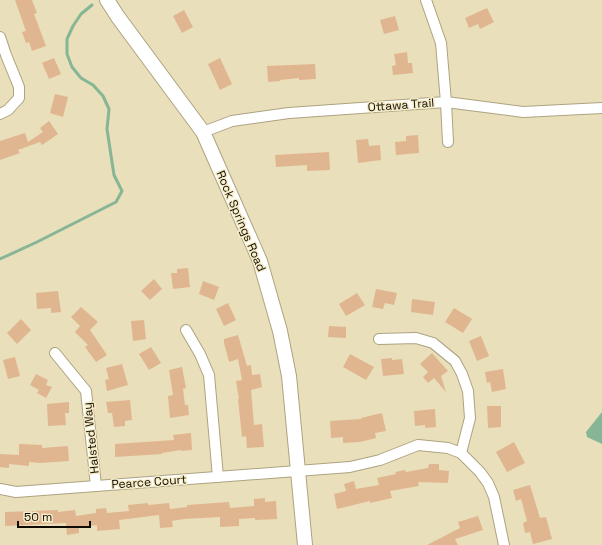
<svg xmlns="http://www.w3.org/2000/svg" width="602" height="545" font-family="'Space Grotesk',sans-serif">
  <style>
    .water { fill: #86b695 }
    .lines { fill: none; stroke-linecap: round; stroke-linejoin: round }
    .stream { stroke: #86b695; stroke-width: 3 }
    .building { fill: #e0b691 }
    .street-casing { stroke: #ada380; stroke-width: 12 }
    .secondary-casing { stroke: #ada380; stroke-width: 16 }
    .street { stroke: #fff; stroke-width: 10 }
    .secondary { stroke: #fff; stroke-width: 14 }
    .labels { text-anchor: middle; stroke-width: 3; stroke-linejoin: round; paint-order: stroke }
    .street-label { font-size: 12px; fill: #0f0b02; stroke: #f6ecc7 }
  </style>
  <rect width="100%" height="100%" fill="#e9dfba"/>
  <path class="water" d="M602,412V444L587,437L586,432Z"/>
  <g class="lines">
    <path class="stream" d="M0,259L37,242L116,202L122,191L114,175L107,129L109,109L103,96L93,85L81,78L72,67L67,54V39L73,26L81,14L92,5"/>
  </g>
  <g class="building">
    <path d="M15,0H32L37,13L34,14L46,46L32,51L29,42L26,43L22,32L26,31Z"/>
    <path d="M487,8L494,22L480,29L478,24L469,28L465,18Z"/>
    <path d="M184,10L193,27L182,33L173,16Z"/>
    <path d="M395,16L399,30L384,34L380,20Z"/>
    <path d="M407,52L408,63H412L413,73L393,75L392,66L396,65L394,54Z"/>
    <path d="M54,58L61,74L49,79L42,63Z"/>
    <path d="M220,58L232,84L220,90L208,64Z"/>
    <path d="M315,64L316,79L299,80V78L280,80V81L268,82L267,66Z"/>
    <path d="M55,94L68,97L63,117L50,113Z"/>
    <path d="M49,121L58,134L42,145L40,142L18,150L20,153L0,160V141L25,133L28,142L43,132L40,128Z"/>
    <path d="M418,135L419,153L396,155L395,142L406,141V136Z"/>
    <path d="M368,139L369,146L380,145L381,160L358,163L356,140Z"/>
    <path d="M329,152L330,170L307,171V165L276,167L275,155Z"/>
    <path d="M188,268L190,287L173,289L171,273H177V269Z"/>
    <path d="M154,279L162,289L150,300L141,291Z"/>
    <path d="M203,281L219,287L214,300L199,294Z"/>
    <path d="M376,289L397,293L394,305L385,303L383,309L372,307Z"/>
    <path d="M58,291L61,312L51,313V308L37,309L36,293Z"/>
    <path d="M357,293L365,305L346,316L339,304Z"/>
    <path d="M412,299L435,302L433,315L411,312Z"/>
    <path d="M228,303L236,320L224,326L216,309Z"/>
    <path d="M81,307L98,322L90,330L107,355L96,362L85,347L88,345L75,332L80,326L71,317Z"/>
    <path d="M454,308L472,319L463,333L445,322Z"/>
    <path d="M21,319L31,330L17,344L7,333Z"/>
    <path d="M144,320L146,339L133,341L131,321Z"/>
    <path d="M329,326L346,327V338L328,337Z"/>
    <path d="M238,335L247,366L251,365L252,375L260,374L262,387L251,390L254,425L262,424L264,447L247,448L246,436L242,437L238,399H239L236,381L242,380L238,359L229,362L224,343V339Z"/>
    <path d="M481,336L489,356L477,361L469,341Z"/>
    <path d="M151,347L161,363L149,370L139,354Z"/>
    <path d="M432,353L448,371L441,376L446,392L434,378L428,383L423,377L428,372L420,364Z"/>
    <path d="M350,354L374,367L366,380L343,367Z"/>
    <path d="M15,357L20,376L8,379L3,360Z"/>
    <path d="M392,358V360L402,359L404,374L383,376L381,359Z"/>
    <path d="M122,364L128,385L107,391L105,380L109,379L106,368Z"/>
    <path d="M182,367L186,388L183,389L185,405H188L189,415L170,418L168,396L173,395L169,370Z"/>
    <path d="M503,369L506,389L492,392L490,382L487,383L485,372Z"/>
    <path d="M36,374L48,380L46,385L52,387L46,398L37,393L39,390L30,385Z"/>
    <path d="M130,400L132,420L125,421V426L114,427L112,413H108L106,402Z"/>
    <path d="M69,402V413H65L66,425L48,426L47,404Z"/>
    <path d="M487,406H501V427L488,428Z"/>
    <path d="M435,409L436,427L425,428V425L415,426L414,411Z"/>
    <path d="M382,413L386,431L375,433L376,438L360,442L343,443V437L331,438L330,421L361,419V418Z"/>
    <path d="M191,433L192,450L181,451V450L162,453V454L115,457V444L174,440L173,435Z"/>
    <path d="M514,442L525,463L507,472L496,452Z"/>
    <path d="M19,444L42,445V448L68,446L69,461L40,463L29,462V466L9,464V468L0,467V454L19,455Z"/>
    <path d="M429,464H439V470L449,471L448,483L418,482L419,486L390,491L392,498L370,503V501L337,509L334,494L346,491L344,484L354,481L356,489L379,485L377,478L396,474L395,472L405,470L406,472L428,468Z"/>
    <path d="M530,485L540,518L546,517L552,539L533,544L530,532L525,533L523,523L527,521L521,499L516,501L513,490Z"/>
    <path d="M265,498V502L276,501L277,519L255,520V518L239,519V526L220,527V517L184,519L172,521L173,527L160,528L159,515L119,520L120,529L97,531V525L79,527V533L67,535L66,523L5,526V512L58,510V512L75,510L76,516L96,513V509L106,508L107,513L129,511L128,505L148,503V505L169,503L170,509L187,507V505L229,502L230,508L254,506V499Z"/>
    <path d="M478,516L483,530L455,539L458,545H427L460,528L458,522Z"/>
  </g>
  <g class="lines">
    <g class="street-casing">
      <g id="street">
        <path d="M426,0L441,43L446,102L448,142"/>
        <path d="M0,37L6,55L15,77L19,87V98L8,110L0,114"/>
        <path d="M203,132L232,121L289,113L446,102L523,112L602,108"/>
        <path d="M186,330L200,354L209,375L218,477"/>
        <path d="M379,339L416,338L433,343L455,361L462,374L468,391L470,418L461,453"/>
        <path d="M55,353L86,391L96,486"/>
        <path d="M0,489L16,492L350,467L380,460L418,445L448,448L461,453L480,472L488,483L494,497L504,545"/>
      </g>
    </g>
    <g class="secondary-casing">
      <path id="secondary" d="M107,0L118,17L203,132L260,261L280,331L289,376L305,545"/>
    </g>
    <use href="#street" class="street"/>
    <use href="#secondary" class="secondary"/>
  </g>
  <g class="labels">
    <g class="street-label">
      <text transform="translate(401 105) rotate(-4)" y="4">Ottawa Trail</text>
      <text transform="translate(241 221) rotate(67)" y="4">Rock Springs Road</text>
      <text transform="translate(91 438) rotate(-96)" y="4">Halsted Way</text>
      <text transform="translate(149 482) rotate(-4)" y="4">Pearce Court</text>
    </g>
  </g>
  <path d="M18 521v6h72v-6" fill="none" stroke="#0f0b02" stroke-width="2"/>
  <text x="24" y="521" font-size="12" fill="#0f0b02" stroke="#f6ecc7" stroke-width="3" paint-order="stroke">50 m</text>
</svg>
